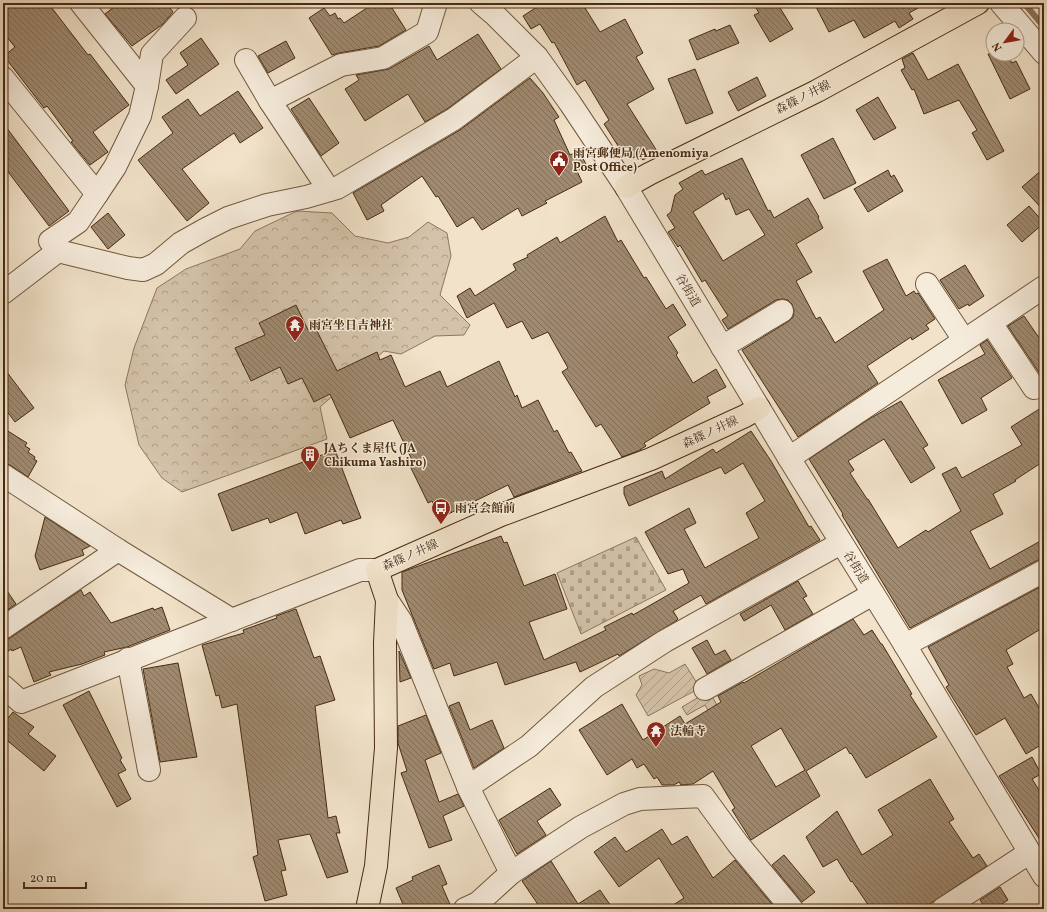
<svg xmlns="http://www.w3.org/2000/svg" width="1047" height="912" font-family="Vollkorn,'Noto Serif JP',serif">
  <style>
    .forest { fill: url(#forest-crowns); stroke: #8e775d }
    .cemetery { fill: url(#cemetery-stones); stroke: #8e775d }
    .garden { fill: url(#garden-furrows); stroke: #8e775d }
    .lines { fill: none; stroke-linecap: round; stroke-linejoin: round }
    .stream { stroke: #8b7459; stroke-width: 6 }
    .building { fill: url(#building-back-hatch); stroke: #482b10; fill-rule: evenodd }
    .minor-casing { stroke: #72593e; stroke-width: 24 }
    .major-casing { stroke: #482b10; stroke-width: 24 }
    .minor { stroke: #f6ecdc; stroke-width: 22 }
    .major { stroke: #f1e2c9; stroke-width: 22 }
    .labels { text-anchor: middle; stroke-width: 3; stroke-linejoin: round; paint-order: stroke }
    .street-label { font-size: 12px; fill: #482b10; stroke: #f6ecdc }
    .poi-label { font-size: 12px; font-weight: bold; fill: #482b10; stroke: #f6ecdc; text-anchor: start }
  </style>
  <defs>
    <pattern id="forest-crowns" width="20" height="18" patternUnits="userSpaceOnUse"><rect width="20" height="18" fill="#d4c3aa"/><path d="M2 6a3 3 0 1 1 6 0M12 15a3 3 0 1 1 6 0" fill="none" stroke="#ae9f89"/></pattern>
    <pattern id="cemetery-stones" width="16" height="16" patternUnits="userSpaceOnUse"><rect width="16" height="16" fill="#d4c3aa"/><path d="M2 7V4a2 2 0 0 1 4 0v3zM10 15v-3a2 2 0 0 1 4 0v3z" fill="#ae9f89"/></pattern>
    <pattern id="garden-furrows" width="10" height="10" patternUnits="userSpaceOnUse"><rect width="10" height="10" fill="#d4c3aa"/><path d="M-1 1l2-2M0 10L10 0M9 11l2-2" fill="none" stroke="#ae9f89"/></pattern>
    <pattern id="building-back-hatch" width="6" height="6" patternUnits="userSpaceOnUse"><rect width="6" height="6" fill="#a08a70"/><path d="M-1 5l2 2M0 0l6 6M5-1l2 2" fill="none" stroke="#84715b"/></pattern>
  </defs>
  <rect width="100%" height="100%" fill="#f1e2c9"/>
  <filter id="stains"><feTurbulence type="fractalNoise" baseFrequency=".005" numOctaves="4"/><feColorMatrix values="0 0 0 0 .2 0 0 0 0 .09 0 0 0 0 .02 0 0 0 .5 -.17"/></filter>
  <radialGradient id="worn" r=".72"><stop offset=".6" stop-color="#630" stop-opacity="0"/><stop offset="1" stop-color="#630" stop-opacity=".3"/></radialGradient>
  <path class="forest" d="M297,211L332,213L355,236L388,243L409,237L428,222L447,233L451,256L440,295L470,325L464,335L435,336L401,354L384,351L320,407L327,439L182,492L162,478L139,445L125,385L134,348L157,288L186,269L240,249L255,231Z"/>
  <path class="cemetery" d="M636,537L666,590L581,634L557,573Z"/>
  <g class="garden">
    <path d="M685,664L700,688L648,716L636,695L642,685L639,676L654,669L669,673Z"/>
    <path d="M709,691L734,735L725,740L705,705L687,715L682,707Z"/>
  </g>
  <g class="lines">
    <path class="stream" d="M1024,3L1044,27"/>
  </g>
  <g class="building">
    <path d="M3,3H48L88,55L90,54L129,105L93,132L108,152L90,165L71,142L73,141L47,106L44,108L4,56L15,47L3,32Z"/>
    <path d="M119,3H166L173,12L163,24L132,46L105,14Z"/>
    <path d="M543,3H582L600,32L625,19L643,53L636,57L654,89L627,104L657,151L643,160L641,158L638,160L636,156L633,158L630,154L628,156L624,150L622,152L604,124L609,120L585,80L577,85L554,42L552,43L540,24L531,29L523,16Z"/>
    <path d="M753,3H777L793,29L770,42L754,15L759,13Z"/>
    <path d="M814,3H927L909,13L913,19L899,28L895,21L864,38L854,20L829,32Z"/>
    <path d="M370,6L392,8L406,30L379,46L339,53L332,55L309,18L324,8L330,16L335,13L338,19L340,18L344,23Z"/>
    <path d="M730,25L739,43L697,60L689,40L715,29L716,31Z"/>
    <path d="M478,34L501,69L447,109L425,122L408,94L365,121L345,89L359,80L356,75L389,69L429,46L437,60Z"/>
    <path d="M201,38L219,64L176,94L166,80L188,65L180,53Z"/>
    <path d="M286,41L295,58L268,73L258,56Z"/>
    <path d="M913,53L928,80L958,64L1004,151L987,160L972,133L977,130L959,100L924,114L914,89L912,90L901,70L905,68L902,59Z"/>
    <path d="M988,54H1007L1012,63L1016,61L1030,89L1010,99Z"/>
    <path d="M695,69L713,113L686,124L668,79Z"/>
    <path d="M757,77L766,96L738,111L728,92Z"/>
    <path d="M530,78L543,93L559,117L554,120L570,155L579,151L587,166L577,171L582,182L545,201L547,203L522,216L518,208L482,230L473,217L457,227L438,196L436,197L422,176L381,205L384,211L367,220L353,193L460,130Z"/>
    <path d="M238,91L263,128L240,143L234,133L182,169L209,203L187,221L138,160L173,133L162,117L188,99L200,116Z"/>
    <path d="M878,97L896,128L874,140L856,110Z"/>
    <path d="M309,98L339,143L321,156L291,109Z"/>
    <path d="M3,123L69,211L49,226L3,165Z"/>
    <path d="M833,138L856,183L824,199L801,155Z"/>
    <path d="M742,158L768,211L770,210L774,218L808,198L819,217L818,218L823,228L796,244L812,272L796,281L816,319L820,317L835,343L884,310L863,271L887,259L906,296L914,291L916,294L918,293L935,319L926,325L929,329L912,340L911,337L867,366L878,383L798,437L742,350L789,321L793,317L794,311L792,304L788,300L782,299L776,300L728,329L722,320L728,316L705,280L702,282L680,245L678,247L668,232L675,228L667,215L671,212L675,195L683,189L679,183L702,170L705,175ZM723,193L726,200L729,198L736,215L749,209L765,235L723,261L693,212Z"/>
    <path d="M1044,168V211L1022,187Z"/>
    <path d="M888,170L891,177L894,175L903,191L868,212L854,189Z"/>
    <path d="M1029,206L1044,223L1022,242L1007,225Z"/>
    <path d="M108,213L125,235L108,249L91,227Z"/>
    <path d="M605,216L618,242L621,240L644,278L646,277L666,309L673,304L686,325L668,337L678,353L676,355L693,383L716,369L726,387L707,397L710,403L644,443L646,446L638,451L622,457L601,424L596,427L562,372L568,368L548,332L532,339L522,321L507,328L494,303L467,318L457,296L470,288L475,296L516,270L513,264L528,257L527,255L557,237L560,243Z"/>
    <path d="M965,265L984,296L969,306L968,304L959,309L940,280Z"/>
    <path d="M296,305L308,330L315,327L337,371L377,352L380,360L391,355L405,387L440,371L447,387L499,361L515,397L517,395L522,408L538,400L554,432L557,430L569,453L571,452L582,471L514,497L508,485L440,518L432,501L428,503L410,466L414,464L393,420L350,438L330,394L314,402L302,378L288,384L280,367L251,381L235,348L265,335L259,323Z"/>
    <path d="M1024,316L1044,345V380L1008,326Z"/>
    <path d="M987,340L1012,378L981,398L987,410L962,424L938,380L985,354L980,345Z"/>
    <path d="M3,367L34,408L15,422L3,406Z"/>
    <path d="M901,401L928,445L923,448L935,468L911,483L884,439L848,461L854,470L850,473L867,499H868L898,548L926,530L928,532L961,511L942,474L956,467L962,478L1022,445L1011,427L1044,406V461L1015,480L1016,481L993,494L1003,514L970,531L990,569L1044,539V559L1038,560L910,628L842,515L843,514L809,459L869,419Z"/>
    <path d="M3,428L27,443L25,446L30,449L28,452L35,457L34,459L37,461L28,477L10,465L3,463Z"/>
    <path d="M751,431L771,461L809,527L811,526L820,540L706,604L701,595L673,611L678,619L676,621L619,656L618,654L580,672L576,662L505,685L497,662L454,676L450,663L434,669L402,590V572L501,536L504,543L507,542L524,586L555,574L567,609L529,622L544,660L606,630L604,627L632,613L633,615L689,583L683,569L668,574L645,532L689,508L696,523L684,529L705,568L759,538L746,513L765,501L743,463L725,474L721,467L629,506L624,494V487L662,471L665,479L713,449L716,453Z"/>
    <path d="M335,450L361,518L343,524L341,520L305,534L297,512L270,523L268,518L232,531L218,494Z"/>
    <path d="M45,517L90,546L82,550L84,555L40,570L35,556Z"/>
    <path d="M798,581L807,596L803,598L813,614L785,630L771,605L744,621L740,614Z"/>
    <path d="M3,585L16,604L3,613Z"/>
    <path d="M1042,586L1044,589V627L1006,650L1013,664L1007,667L1024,698L1031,694L1044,716V743L1026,754L1005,718L976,735L946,687L949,685L928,647Z"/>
    <path d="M81,590L84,596L90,592L111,623L153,608L154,610L162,607L170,630L127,647L104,652L105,655L82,664L49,672L51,675L34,682L21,647L12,651L11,649L3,655V640L10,638Z"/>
    <path d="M296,609L314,658L320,656L335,700L315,706L328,818L336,816L340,833H336L348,872L327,878L310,834L278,840L286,870L281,871L287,895L265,901L253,857L258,855L237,704L222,708L219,695L216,696L202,645L244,633L243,630L277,618L276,616Z"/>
    <path d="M853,619L864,635L872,630L881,644H882L912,694L910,695L937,737L866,778L851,753L850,754L846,747L806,771L820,796L751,840L732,810L735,808L713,771L693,784L681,785L679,782L674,785H662L657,777L654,779L644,764L637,768L632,759L607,775L579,730L622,704L643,740L680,716L685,724L721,702L718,696L743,682L744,683ZM781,728L805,770L776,787L751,746Z"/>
    <path d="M707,640L715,655L725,650L731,660L707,674L692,648Z"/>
    <path d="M399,651L411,678L400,682Z"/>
    <path d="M178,663L197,757L160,762L143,669Z"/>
    <path d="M89,691L122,758L120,760L126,770L118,774L131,799L117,807L63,705Z"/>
    <path d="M459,702L470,730L492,720L504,748L474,768L449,706Z"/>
    <path d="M13,712L34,727L28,734L56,756L44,771L3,737V724Z"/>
    <path d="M426,715L441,753L425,760L439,802L458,794L464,806L443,816L452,840L429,848L401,773L407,771L398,743V726Z"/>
    <path d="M1032,757L1041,774L1032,779L1044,798V846L999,776Z"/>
    <path d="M930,779L954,819L949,822L973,858L979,854L987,866L922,909H871L852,881L851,882L837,859L823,867L806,837L837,811L862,855L893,835L878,810Z"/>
    <path d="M550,788L561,805L537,821L546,835L517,854L499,820Z"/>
    <path d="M662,829L672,845L687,836L713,878L735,860L776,909H667L684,898L659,858L619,887L594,852L615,837L626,852Z"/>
    <path d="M784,855L815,892L802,902L772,865Z"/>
    <path d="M551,861L578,904L600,890L613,909H541L522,881Z"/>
    <path d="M439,865L447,884L442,886L452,909H405L396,888L413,880L412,877Z"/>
    <path d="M1000,887L1008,900L994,909H986L980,900Z"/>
  </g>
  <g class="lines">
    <g class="minor-casing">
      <g id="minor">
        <path d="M481,3L494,14L537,57L570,103L626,187L789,458L905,645L1044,876"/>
        <path d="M1001,3L1044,53"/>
        <path d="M246,60L270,101L329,190"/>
        <path d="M3,78L97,194L115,167L140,116L147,86L81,3"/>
        <path d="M147,86L152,54L185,18"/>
        <path d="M270,101L341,65L383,58L427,32L436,3"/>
        <path d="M97,194L78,222L50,241L58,251L128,268L143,270L156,264L181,243L206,229L228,218L267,205L306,197L337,188L454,119L537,57"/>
        <path d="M927,284L964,340"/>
        <path d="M3,293L58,251"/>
        <path d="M991,323L1034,388"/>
        <path d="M722,347L782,311"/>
        <path d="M789,458L1044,287"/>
        <path d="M3,475L118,550L232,620"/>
        <path d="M387,600L401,621L468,787L511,873"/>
        <path d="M3,628L118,550"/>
        <path d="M905,645L1044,571"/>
        <path d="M128,659L149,770"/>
        <path d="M3,686L21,702L360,570H377"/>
        <path d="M705,689L873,594"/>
        <path d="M468,787L529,746L594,687L665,641L841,543"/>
        <path d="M465,909L478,903L511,873L581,827L624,804L640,799L703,796L738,844L792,909"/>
        <path d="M943,909L1029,853"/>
      </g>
    </g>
    <g class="major-casing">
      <g id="major">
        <path d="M626,187L649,174L817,91L978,3"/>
        <path d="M367,909L376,866L386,748L385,643L387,600L377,570L501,515L651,459L745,416L759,408"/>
      </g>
    </g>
    <use href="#minor" class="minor"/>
    <use href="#major" class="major"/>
  </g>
  <defs>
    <g id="civic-pin" transform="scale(1)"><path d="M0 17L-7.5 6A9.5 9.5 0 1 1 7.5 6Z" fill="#8f2418" stroke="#f6ecdc"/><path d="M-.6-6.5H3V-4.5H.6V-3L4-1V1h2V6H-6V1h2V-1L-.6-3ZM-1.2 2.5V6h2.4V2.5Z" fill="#fff"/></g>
    <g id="temple-pin" transform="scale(1)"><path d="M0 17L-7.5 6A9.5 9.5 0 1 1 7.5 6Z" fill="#8f2418" stroke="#f6ecdc"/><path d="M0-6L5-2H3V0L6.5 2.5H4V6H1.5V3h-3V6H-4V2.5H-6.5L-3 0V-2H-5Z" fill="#fff"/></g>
    <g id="building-pin" transform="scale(1)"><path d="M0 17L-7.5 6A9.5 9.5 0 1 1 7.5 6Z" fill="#8f2418" stroke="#f6ecdc"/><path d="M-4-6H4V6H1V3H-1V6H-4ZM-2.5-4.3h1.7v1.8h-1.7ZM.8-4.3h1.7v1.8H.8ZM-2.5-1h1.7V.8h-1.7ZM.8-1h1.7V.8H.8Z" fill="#fff"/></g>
    <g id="bus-pin" transform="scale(1)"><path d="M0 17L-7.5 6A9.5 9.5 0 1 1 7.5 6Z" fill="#8f2418" stroke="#f6ecdc"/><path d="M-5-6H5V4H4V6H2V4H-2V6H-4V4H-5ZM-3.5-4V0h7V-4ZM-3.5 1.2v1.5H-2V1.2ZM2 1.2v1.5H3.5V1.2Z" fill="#fff"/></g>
  </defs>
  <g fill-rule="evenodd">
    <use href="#civic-pin" x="559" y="160"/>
    <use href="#temple-pin" x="295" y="325"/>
    <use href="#building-pin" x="310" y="455"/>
    <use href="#bus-pin" x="441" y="508"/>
    <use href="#temple-pin" x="656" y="731"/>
  </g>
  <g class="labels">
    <g class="street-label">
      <text transform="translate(803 97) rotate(-27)" y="4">森篠ノ井線</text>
      <text transform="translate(688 290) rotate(59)" y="4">谷街道</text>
      <text transform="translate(710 432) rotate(-25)" y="4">森篠ノ井線</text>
      <text transform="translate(410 555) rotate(-24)" y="4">森篠ノ井線</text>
      <text transform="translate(856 567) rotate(58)" y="4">谷街道</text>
    </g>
    <g class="poi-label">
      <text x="573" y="157">雨宮郵便局 (Amenomiya<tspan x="573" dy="14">Post Office)</tspan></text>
      <text x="309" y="329">雨宮坐日吉神社</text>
      <text x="324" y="452">JAちくま屋代 (JA<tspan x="324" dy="14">Chikuma Yashiro)</tspan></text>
      <text x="455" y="512">雨宮会館前</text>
      <text x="670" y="735">法輪寺</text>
    </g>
  </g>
  <rect width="1047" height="912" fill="none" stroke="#f1e2c9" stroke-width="16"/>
  <rect x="4" y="4" width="1039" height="904" fill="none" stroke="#482b10" stroke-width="2"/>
  <rect x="8" y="8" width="1031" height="896" fill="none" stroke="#482b10"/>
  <g transform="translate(1005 42) rotate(238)"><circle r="19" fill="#f6ecdc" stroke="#b09f8a"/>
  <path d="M0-3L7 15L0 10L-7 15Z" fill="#8f2418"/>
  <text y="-6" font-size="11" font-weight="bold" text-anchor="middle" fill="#482b10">N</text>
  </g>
  <path d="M24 882v6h62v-6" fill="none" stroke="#482b10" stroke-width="2"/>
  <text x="30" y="882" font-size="12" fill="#482b10" stroke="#f6ecdc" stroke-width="3" paint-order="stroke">20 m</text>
  <rect width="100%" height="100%" filter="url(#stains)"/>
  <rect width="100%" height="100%" fill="url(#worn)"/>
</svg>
